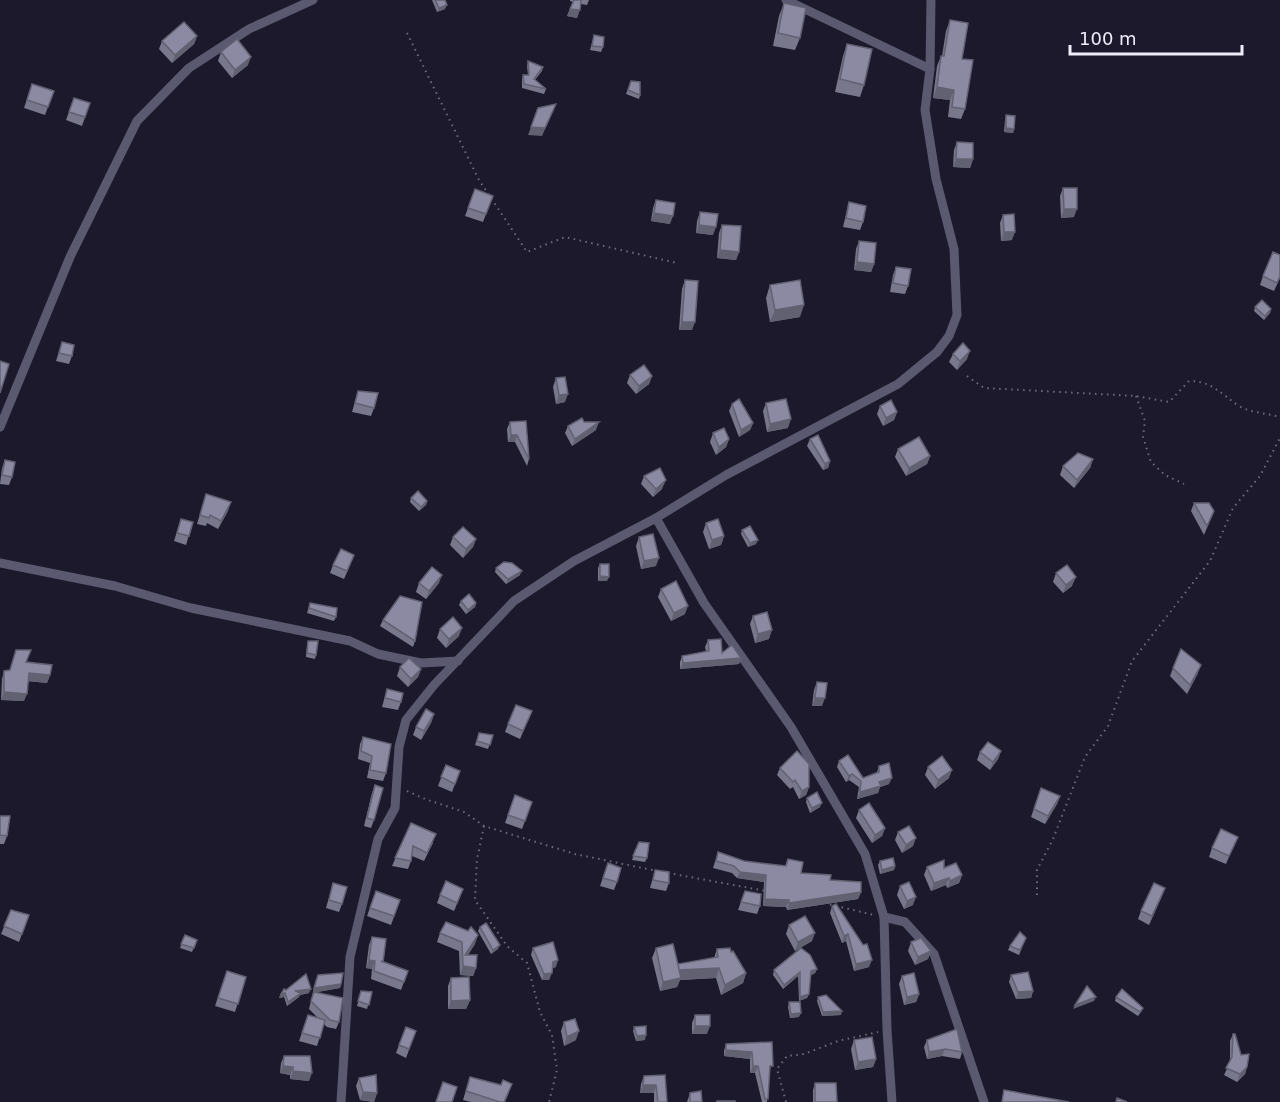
<svg xmlns="http://www.w3.org/2000/svg" width="1280" height="1102" font-family="'DejaVu Sans',sans-serif">
  <style>
    .lines { fill: none; stroke-linecap: round; stroke-linejoin: round }
    .path { stroke: #6f6c7d; stroke-width: 2; stroke-dasharray: 1.5 4.5; stroke-linecap: butt }
    .minor { stroke: #5b5970; stroke-width: 9 }
    .wall { fill: #78778c }
    .shaded-wall { fill: #626172 }
    .building { fill: #8c8aa3; stroke: #626172; stroke-width: 1.5 }
  </style>
  <rect width="100%" height="100%" fill="#1c192c"/>
  <g class="lines">
    <g class="path">
      <path d="M407,33L479,180L527,252L565,237L677,263"/>
      <path d="M967,376L984,388L1136,396L1169,402L1189,381C1212,381 1221,394 1239,406C1251,413 1266,413 1280,417"/>
      <path d="M1136,396L1145,421L1143,437L1151,462L1165,475L1184,484"/>
      <path d="M407,791L425,799L464,812L484,826L575,854L657,871"/>
      <path d="M484,826L477,859L475,900L507,946L527,963L540,1012L552,1035L557,1070L549,1102"/>
      <path d="M668,873L766,891"/>
      <path d="M1037,895V870L1053,839L1085,757L1108,726L1132,661L1210,561L1233,508L1260,476L1280,438"/>
      <path d="M824,903L874,915"/>
      <path d="M786,1102L777,1069L787,1056L804,1054L838,1041L878,1032"/>
    </g>
    <g class="minor">
      <path d="M786,0L930,69L925,110L936,179L954,249L957,315L949,336L937,352L898,384L726,475L656,518L704,603L791,727L865,854L884,917L887,1030L892,1102"/>
      <path d="M930,69L931,0"/>
      <path d="M0,427L70,257L137,121L189,68L249,29L313,0"/>
      <path d="M0,563L115,586L191,608L350,641L378,654L421,663L458,661"/>
      <path d="M884,917L905,922L934,954L984,1102"/>
      <path d="M341,1102L350,957L378,839L395,808L399,747L406,720L434,685L514,601L574,561L656,518"/>
    </g>
  </g>
  <g class="wall">
    <path d="M432,0H445V9L437,12Z"/>
    <path d="M570,0H589L587,5L581,4L577,18L567,16L573,2L570,1Z"/>
    <path d="M784,3L800,38L795,50L773,46L779,16Z"/>
    <path d="M950,20L962,59L965,109L961,119L948,117L950,100L933,98L937,66L941,56H942L946,31Z"/>
    <path d="M594,35L603,47L601,52L590,50Z"/>
    <path d="M197,36L194,44L172,63L159,49L162,41Z"/>
    <path d="M847,44L864,85L860,97L835,92L843,56Z"/>
    <path d="M221,52L248,65L232,78L218,61Z"/>
    <path d="M528,61L543,67L542,71L535,80L546,89L544,94L522,88V79L523,75H528L527,66Z"/>
    <path d="M631,81L640,95L639,99L626,94Z"/>
    <path d="M32,84L54,91L45,115L24,108Z"/>
    <path d="M74,98L90,103L82,126L66,120Z"/>
    <path d="M1006,115L1014,129L1013,133L1004,132L1005,120Z"/>
    <path d="M957,142L973,159L970,168L953,167L954,150Z"/>
    <path d="M1063,188L1074,217L1061,218L1060,196Z"/>
    <path d="M475,189L493,196L483,222L465,216Z"/>
    <path d="M656,200L670,224L651,221L653,208Z"/>
    <path d="M849,202L863,222L860,230L843,227Z"/>
    <path d="M700,212L713,235L696,233L697,221Z"/>
    <path d="M1003,215L1012,240L1001,241L1000,223Z"/>
    <path d="M722,225L739,252L736,260L717,258L719,233Z"/>
    <path d="M859,241L874,264L871,272L854,270L856,249Z"/>
    <path d="M896,267L908,286L905,294L890,292L893,275Z"/>
    <path d="M1263,276L1280,278L1274,291L1260,285Z"/>
    <path d="M685,280L692,330H679L682,289Z"/>
    <path d="M770,285L800,317L770,322L766,298Z"/>
    <path d="M1255,307L1271,309L1270,313L1264,320L1254,311Z"/>
    <path d="M62,342L72,356L69,364L56,361Z"/>
    <path d="M953,354L967,359L957,370L949,362Z"/>
    <path d="M630,375L652,376L649,384L636,394L627,383Z"/>
    <path d="M556,378L565,402L556,404L553,387Z"/>
    <path d="M358,391L374,408L371,416L352,412Z"/>
    <path d="M766,403L788,428L767,432L763,411Z"/>
    <path d="M732,404L753,423L750,430L739,437L729,411Z"/>
    <path d="M880,406L897,412L894,420L883,426L877,414Z"/>
    <path d="M510,422L529,459L527,466L515,442H508L507,429Z"/>
    <path d="M584,422L596,430L572,446L565,433L568,426Z"/>
    <path d="M713,433L729,439L726,447L716,455L710,442Z"/>
    <path d="M810,439L830,461L828,468L823,470L807,446Z"/>
    <path d="M898,449L930,456L927,464L906,476L895,457Z"/>
    <path d="M1093,459L1090,468L1074,488L1060,475L1063,466Z"/>
    <path d="M5,460L12,477L9,485L0,484L2,468Z"/>
    <path d="M644,476L662,489L653,497L641,484Z"/>
    <path d="M206,494L228,511L218,529L207,523L206,526L197,524Z"/>
    <path d="M411,498L427,501L426,505L419,511L410,502Z"/>
    <path d="M1194,503L1214,511L1204,535L1191,511Z"/>
    <path d="M181,519L193,522L186,545L174,541Z"/>
    <path d="M706,523L724,536L721,545L709,549L703,532Z"/>
    <path d="M742,530L756,544L748,547L741,534Z"/>
    <path d="M453,537L476,539L473,547L463,558L450,545Z"/>
    <path d="M639,537L656,566L641,569L636,546Z"/>
    <path d="M351,563L344,579L330,573L333,565Z"/>
    <path d="M600,564L607,581H598V568Z"/>
    <path d="M496,568L520,575L506,584L495,572Z"/>
    <path d="M1056,573L1072,586L1063,593L1053,582Z"/>
    <path d="M419,583H439L426,599L416,592Z"/>
    <path d="M661,589L685,614L671,621L658,597Z"/>
    <path d="M461,601L476,603L475,607L466,614L459,605Z"/>
    <path d="M310,603L336,617L334,621L307,613Z"/>
    <path d="M753,616L769,639L755,643L750,624Z"/>
    <path d="M383,620L415,641L413,647L380,626Z"/>
    <path d="M440,629L459,636L446,648L437,638Z"/>
    <path d="M708,640L722,653L741,658L739,664L680,669V662L682,656L706,652L705,647Z"/>
    <path d="M308,641L316,655L315,659L306,657L307,646Z"/>
    <path d="M27,662L50,675L47,683L28,681L24,701L1,700L2,679L4,671L9,670Z"/>
    <path d="M400,667L421,669L418,677L408,687L397,676Z"/>
    <path d="M1173,668L1198,673L1187,694L1170,676Z"/>
    <path d="M817,682L822,706H812L814,690Z"/>
    <path d="M387,689L401,702L398,710L382,707Z"/>
    <path d="M532,711L520,739L505,732L508,724Z"/>
    <path d="M434,714L431,723L421,740L413,735L416,727Z"/>
    <path d="M479,733L493,735L488,749L475,745Z"/>
    <path d="M363,737L386,773L383,781L367,778L370,763L358,759L360,744Z"/>
    <path d="M1001,751L998,759L990,770L977,760L980,752Z"/>
    <path d="M839,761L863,778L877,772L879,766L889,784L880,787L878,793L857,799L859,787L849,780L846,782L837,767Z"/>
    <path d="M446,765L460,771L452,792L438,786Z"/>
    <path d="M928,767L949,778L935,789L925,775Z"/>
    <path d="M780,768L809,787L806,795L799,799L793,787L790,789L777,775Z"/>
    <path d="M375,785L374,820L371,828L364,826L372,793Z"/>
    <path d="M1041,788L1060,796L1057,804L1045,824L1031,817Z"/>
    <path d="M515,795L532,802L522,829L505,823Z"/>
    <path d="M807,798L820,807L810,813L806,802Z"/>
    <path d="M859,810L885,828L882,836L872,843L856,818Z"/>
    <path d="M0,816L7,836L4,844H0Z"/>
    <path d="M411,823L433,843L424,861L412,856L411,861L408,869L392,866Z"/>
    <path d="M898,832L913,846L902,853L895,840Z"/>
    <path d="M639,842L647,858L645,862L632,860Z"/>
    <path d="M1234,845L1226,864L1209,857L1212,848Z"/>
    <path d="M718,852L744,861L785,866L788,859L801,873L830,880L861,892L858,899L787,910L786,907L763,906L764,882L737,878L732,873L713,868Z"/>
    <path d="M880,861L895,866L894,870L880,874L878,865Z"/>
    <path d="M608,863L617,882L614,890L600,886Z"/>
    <path d="M927,867L944,868L962,875L959,883L947,888L946,885L931,891L924,875Z"/>
    <path d="M655,870L669,883L666,891L650,888Z"/>
    <path d="M333,883L342,904L339,912L326,908Z"/>
    <path d="M900,886L913,905L904,909L897,895Z"/>
    <path d="M376,891L400,900L391,925L367,916Z"/>
    <path d="M745,891L760,906L757,914L738,910Z"/>
    <path d="M440,895L460,897L454,911L437,903Z"/>
    <path d="M1162,896L1149,925L1138,919L1141,911Z"/>
    <path d="M832,906L869,967L854,971L846,941L842,943L830,913Z"/>
    <path d="M11,910L29,915L19,942L1,934Z"/>
    <path d="M789,925L812,941L795,951L786,934Z"/>
    <path d="M480,927L498,949L491,954L478,931Z"/>
    <path d="M440,933L475,944L468,955L476,968L473,976L460,975L459,951L437,942Z"/>
    <path d="M185,935L197,940L192,952L180,948Z"/>
    <path d="M372,937L383,962L408,971L401,990L371,979L372,969L366,968L369,945Z"/>
    <path d="M1026,938L1019,955L1008,950L1010,946Z"/>
    <path d="M911,942L931,951L928,959L915,965L908,951Z"/>
    <path d="M533,948L556,967L552,968L549,980H542L531,955Z"/>
    <path d="M656,948L678,965L714,958L717,949L731,952L746,973L743,983L721,995L716,978L680,980L677,987L660,991L652,958Z"/>
    <path d="M817,969L815,973L811,975L809,994L807,998L799,1001L798,976L783,989L773,975L774,970Z"/>
    <path d="M227,971L246,977L235,1012L215,1006Z"/>
    <path d="M1011,975L1033,991L1031,998L1016,999L1009,982Z"/>
    <path d="M902,976L919,994L916,1002L904,1005L899,984Z"/>
    <path d="M451,978L470,1000L466,1009H448V986Z"/>
    <path d="M316,979L341,984L340,988L316,992L339,1022L336,1029L327,1027L324,1024L317,1046L299,1041L308,1015L318,1018L309,1009Z"/>
    <path d="M361,991L372,992L367,1009L357,1006Z"/>
    <path d="M309,993L300,995L299,997L287,1006L284,997L279,998L281,994Z"/>
    <path d="M818,997L841,1015L822,1016L817,1001Z"/>
    <path d="M1116,997L1143,1008L1141,1012L1138,1016L1115,1001Z"/>
    <path d="M789,1002L799,1017L790,1018L788,1007Z"/>
    <path d="M695,1015L707,1034H692V1023Z"/>
    <path d="M564,1022L576,1040L564,1046L561,1031Z"/>
    <path d="M634,1027L645,1040L636,1041L633,1031Z"/>
    <path d="M416,1031L406,1058L396,1053L399,1045Z"/>
    <path d="M1233,1034L1241,1055L1247,1067L1245,1074L1237,1082L1224,1075L1230,1062V1041Z"/>
    <path d="M854,1040L876,1059L873,1067L855,1070L851,1049Z"/>
    <path d="M927,1040L962,1052L960,1059L942,1056L927,1059L924,1047Z"/>
    <path d="M772,1042L770,1072H769L767,1102H762L755,1073H750V1059L724,1056V1051L726,1044Z"/>
    <path d="M284,1056L309,1081L290,1079V1075L280,1073L281,1063Z"/>
    <path d="M665,1075L667,1102H654V1093H640L641,1084L644,1076Z"/>
    <path d="M470,1077L501,1085L509,1092L505,1102H471L463,1100Z"/>
    <path d="M359,1078L377,1093L374,1102L360,1100L356,1086Z"/>
    <path d="M815,1083L837,1102H813V1090Z"/>
    <path d="M690,1093L702,1102H687Z"/>
  </g>
  <g class="shaded-wall">
    <path d="M447,5L445,9L437,12L439,8Z"/>
    <path d="M570,9L580,10L577,18L567,16Z"/>
    <path d="M197,36L194,44L172,63L175,55Z"/>
    <path d="M251,57L248,65L232,78L235,70Z"/>
    <path d="M937,87L954,90L950,100L933,98Z"/>
    <path d="M556,104L542,136L528,135L531,127Z"/>
    <path d="M1006,128L1014,129L1013,133L1004,132Z"/>
    <path d="M956,159H973L970,168L953,167Z"/>
    <path d="M1064,209H1077L1074,217L1061,218Z"/>
    <path d="M654,213L673,216L670,224L651,221Z"/>
    <path d="M699,225L716,227L713,235L696,233Z"/>
    <path d="M1004,232H1015L1012,240L1001,241Z"/>
    <path d="M720,250L739,252L736,260L717,258Z"/>
    <path d="M857,262L874,264L871,272L854,270Z"/>
    <path d="M804,305L800,317L770,322L775,310Z"/>
    <path d="M1271,309L1270,313L1264,320L1265,316Z"/>
    <path d="M682,322H695L692,330H679Z"/>
    <path d="M970,351L967,359L957,370L960,361Z"/>
    <path d="M652,376L649,384L636,394L639,386Z"/>
    <path d="M568,394L565,402L556,404L559,395Z"/>
    <path d="M897,412L894,420L883,426L886,418Z"/>
    <path d="M791,419L788,428L767,432L770,424Z"/>
    <path d="M599,422L596,430L572,446L575,439Z"/>
    <path d="M753,423L750,430L739,437L741,430Z"/>
    <path d="M511,435H517L515,442H508Z"/>
    <path d="M729,439L726,447L716,455L719,447Z"/>
    <path d="M930,456L927,464L906,476L909,468Z"/>
    <path d="M1093,459L1090,468L1074,488L1077,480Z"/>
    <path d="M830,461L828,468L823,470L825,464Z"/>
    <path d="M666,480L662,489L653,497L656,489Z"/>
    <path d="M427,501L426,505L419,511L421,507Z"/>
    <path d="M231,502L228,511L218,529L221,521Z"/>
    <path d="M724,536L721,545L709,549L712,540Z"/>
    <path d="M476,539L473,547L463,558L466,549Z"/>
    <path d="M758,540L756,544L748,547L750,543Z"/>
    <path d="M659,558L656,566L641,569L644,561Z"/>
    <path d="M522,571L520,575L506,584L508,579Z"/>
    <path d="M442,575L439,583L426,599L429,591Z"/>
    <path d="M600,576L609,577L607,581H598Z"/>
    <path d="M1076,577L1072,586L1063,593L1066,585Z"/>
    <path d="M476,603L475,607L466,614L468,610Z"/>
    <path d="M688,606L685,614L671,621L674,613Z"/>
    <path d="M462,628L459,636L446,648L449,639Z"/>
    <path d="M772,630L769,639L755,643L758,634Z"/>
    <path d="M741,658L739,664L680,669L683,663Z"/>
    <path d="M1201,665L1198,673L1187,694L1190,685Z"/>
    <path d="M421,669L418,677L408,687L411,679Z"/>
    <path d="M29,673L50,675L47,683L26,681Z"/>
    <path d="M4,692L27,694L24,701L1,700Z"/>
    <path d="M815,698H825L822,706H812Z"/>
    <path d="M434,714L431,723L421,740L424,731Z"/>
    <path d="M1001,751L998,759L990,770L993,762Z"/>
    <path d="M952,770L949,778L935,789L938,780Z"/>
    <path d="M852,774L849,780L846,782L849,776Z"/>
    <path d="M892,778L889,784L880,787L878,793L857,799L860,792L879,782Z"/>
    <path d="M809,787L806,795L799,799L802,791Z"/>
    <path d="M1060,796L1057,804L1045,824L1048,816Z"/>
    <path d="M822,803L820,807L810,813L812,808Z"/>
    <path d="M885,828L882,836L872,843L875,835Z"/>
    <path d="M916,838L913,846L902,853L906,845Z"/>
    <path d="M895,866L894,870L880,874L882,870Z"/>
    <path d="M740,872L766,875L764,882L737,878Z"/>
    <path d="M962,875L959,883L947,888L950,881Z"/>
    <path d="M949,878L946,885L931,891L934,883Z"/>
    <path d="M1165,888L1162,896L1149,925L1152,916Z"/>
    <path d="M861,892L858,899L787,910L789,903Z"/>
    <path d="M916,897L913,905L904,909L907,901Z"/>
    <path d="M765,899L789,900L786,907L763,906Z"/>
    <path d="M815,933L812,941L795,951L798,942Z"/>
    <path d="M848,934L846,941L842,943L844,936Z"/>
    <path d="M478,935L475,944L462,963L465,955Z"/>
    <path d="M500,945L498,949L491,954L493,950Z"/>
    <path d="M931,951L928,959L915,965L918,957Z"/>
    <path d="M369,960L375,961L372,969L366,968Z"/>
    <path d="M558,960L556,967L550,969L553,962Z"/>
    <path d="M872,960L869,967L854,971L856,964Z"/>
    <path d="M463,966L476,968L473,976L460,975Z"/>
    <path d="M719,968L716,978L680,980L677,987L660,991L663,982L679,970Z"/>
    <path d="M817,969L815,973L810,976L811,971Z"/>
    <path d="M800,972L798,976L783,989L784,985Z"/>
    <path d="M552,973L549,980H542L544,974Z"/>
    <path d="M746,973L743,983L721,995L725,985Z"/>
    <path d="M341,984L340,988L313,993L314,988Z"/>
    <path d="M311,989L309,993L300,995L299,997L287,1006L295,991Z"/>
    <path d="M1033,991L1031,998L1016,999L1018,992Z"/>
    <path d="M285,993L284,997L279,998L281,994Z"/>
    <path d="M809,994L807,998L799,1001L800,997Z"/>
    <path d="M919,994L916,1002L904,1005L907,997Z"/>
    <path d="M1096,997L1094,1001L1073,1009L1075,1005Z"/>
    <path d="M470,1000L466,1009H448L451,1001Z"/>
    <path d="M842,1011L841,1015L822,1016L823,1012Z"/>
    <path d="M801,1013L799,1017L790,1018L791,1014Z"/>
    <path d="M695,1026H710L707,1034H692Z"/>
    <path d="M579,1031L576,1040L564,1046L567,1037Z"/>
    <path d="M646,1035L645,1040L636,1041L637,1036Z"/>
    <path d="M945,1049L942,1056L927,1059L929,1052Z"/>
    <path d="M726,1050L752,1052L750,1059L724,1056Z"/>
    <path d="M876,1059L873,1067L855,1070L858,1062Z"/>
    <path d="M283,1066L293,1067L290,1075L280,1073Z"/>
    <path d="M753,1066H758L755,1073H750Z"/>
    <path d="M1247,1067L1245,1074L1237,1082L1240,1074Z"/>
    <path d="M293,1071L312,1073L309,1081L290,1079Z"/>
    <path d="M643,1085H656L654,1093H640Z"/>
    <path d="M363,1092L377,1093L374,1102L360,1100Z"/>
  </g>
  <g class="building">
    <path d="M435,0H445L447,5L439,8Z"/>
    <path d="M574,0H581L580,10L570,9Z"/>
    <path d="M784,3L806,8L800,38L778,33Z"/>
    <path d="M950,20L968,23L962,59L973,60L965,109L952,107L954,90L937,87L941,56H944Z"/>
    <path d="M184,22L197,36L175,55L162,41Z"/>
    <path d="M594,35L604,37L603,47L592,46Z"/>
    <path d="M237,39L251,57L235,70L221,52Z"/>
    <path d="M847,44L872,49L864,85L840,79Z"/>
    <path d="M528,61L543,67L534,79L546,89L524,84L523,75H529Z"/>
    <path d="M631,81L640,82V95L628,90Z"/>
    <path d="M32,84L54,91L48,107L27,100Z"/>
    <path d="M74,98L90,103L85,117L69,112Z"/>
    <path d="M556,104L545,128L531,127L538,108Z"/>
    <path d="M1006,115L1015,116L1014,129L1006,128Z"/>
    <path d="M957,142L973,143V159H956Z"/>
    <path d="M1063,188H1077V209H1064Z"/>
    <path d="M475,189L493,196L486,214L468,208Z"/>
    <path d="M656,200L675,203L673,216L654,213Z"/>
    <path d="M849,202L866,206L863,222L846,218Z"/>
    <path d="M700,212L718,214L716,227L699,225Z"/>
    <path d="M1014,214L1015,232H1004L1003,215Z"/>
    <path d="M722,225L741,226L739,252L720,250Z"/>
    <path d="M859,241L876,243L874,264L857,262Z"/>
    <path d="M1273,252L1280,255V276L1277,283L1263,276Z"/>
    <path d="M896,267L911,269L908,286L893,283Z"/>
    <path d="M685,280L698,281L695,322H682Z"/>
    <path d="M800,280L804,305L775,310L770,285Z"/>
    <path d="M1262,300L1271,309L1265,316L1255,307Z"/>
    <path d="M62,342L74,345L72,356L59,353Z"/>
    <path d="M963,343L970,351L960,361L953,354Z"/>
    <path d="M0,361L9,364L0,393Z"/>
    <path d="M644,365L652,376L639,386L630,375Z"/>
    <path d="M565,377L568,394L559,395L556,378Z"/>
    <path d="M358,391L378,393L374,408L355,403Z"/>
    <path d="M739,399L753,423L741,430L732,404Z"/>
    <path d="M786,399L791,419L770,424L766,403Z"/>
    <path d="M891,400L897,412L886,418L880,406Z"/>
    <path d="M582,418L584,422H599L575,439L568,426Z"/>
    <path d="M526,421L529,459L517,435H511L510,422Z"/>
    <path d="M724,428L729,439L719,447L713,433Z"/>
    <path d="M818,435L830,461L825,464L810,439Z"/>
    <path d="M919,437L930,456L909,468L898,449Z"/>
    <path d="M1078,453L1093,459L1077,480L1063,466Z"/>
    <path d="M5,460L15,462L12,477L2,475Z"/>
    <path d="M660,468L666,480L656,489L644,476Z"/>
    <path d="M418,491L427,501L421,507L411,498Z"/>
    <path d="M206,494L231,502L221,521L210,515L209,518L200,515Z"/>
    <path d="M1194,503H1209L1214,511L1207,526Z"/>
    <path d="M181,519L193,522L189,536L177,533Z"/>
    <path d="M718,519L724,536L712,540L706,523Z"/>
    <path d="M750,526L758,540L750,543L742,530Z"/>
    <path d="M463,527L476,539L466,549L453,537Z"/>
    <path d="M653,534L659,558L644,561L639,537Z"/>
    <path d="M341,549L354,555L347,571L333,565Z"/>
    <path d="M504,562L512,563L522,571L508,579L496,568Z"/>
    <path d="M600,564H609V577L600,576Z"/>
    <path d="M1067,565L1076,577L1066,585L1056,573Z"/>
    <path d="M432,567L442,575L429,591L419,583Z"/>
    <path d="M676,581L688,606L674,613L661,589Z"/>
    <path d="M469,594L476,603L468,610L461,601Z"/>
    <path d="M400,596L422,602L415,641L383,620Z"/>
    <path d="M310,603L337,608L336,617L309,608Z"/>
    <path d="M767,612L772,630L758,634L753,616Z"/>
    <path d="M453,617L462,628L449,639L440,629Z"/>
    <path d="M721,639L722,653L732,645L741,658L683,663L682,656L709,651L708,640Z"/>
    <path d="M308,641H318L316,655L307,653Z"/>
    <path d="M1181,649L1201,665L1190,685L1173,668Z"/>
    <path d="M16,650H31L26,662L52,665L50,675L29,673L27,694L4,692V671L10,670Z"/>
    <path d="M409,658L421,669L411,679L400,667Z"/>
    <path d="M817,682L827,683L825,698H815Z"/>
    <path d="M387,689L403,693L401,702L385,698Z"/>
    <path d="M516,705L532,711L523,731L508,724Z"/>
    <path d="M426,709L434,714L424,731L416,727Z"/>
    <path d="M479,733L493,735L490,745L477,741Z"/>
    <path d="M363,737L391,744L386,773L370,770L372,756L361,751Z"/>
    <path d="M988,742L1001,751L993,762L980,752Z"/>
    <path d="M797,751L809,764V787L802,791L795,780L793,782L780,768Z"/>
    <path d="M848,755L863,778L879,772V766L889,763L892,778L879,782L881,786L860,792L861,781L852,774L849,776L839,761Z"/>
    <path d="M942,756L952,770L938,780L928,767Z"/>
    <path d="M446,765L460,771L455,784L441,777Z"/>
    <path d="M375,785L383,788L374,820L367,818Z"/>
    <path d="M1041,788L1060,796L1048,816L1034,809Z"/>
    <path d="M817,792L822,803L812,808L807,798Z"/>
    <path d="M515,795L532,802L525,821L508,815Z"/>
    <path d="M869,803L885,828L875,835L859,810Z"/>
    <path d="M0,816H10L7,836L0,835Z"/>
    <path d="M411,823L436,834L427,853L413,846L411,861L395,858Z"/>
    <path d="M909,826L916,838L906,845L898,832Z"/>
    <path d="M1221,829L1238,837L1229,856L1212,848Z"/>
    <path d="M639,842L649,843L647,858L633,856Z"/>
    <path d="M718,852L744,861L786,866L788,859L803,862L801,873L831,875L830,880L861,882V892L789,903V900L765,899L766,875L740,872L734,866L716,861Z"/>
    <path d="M893,858L895,866L882,870L880,861Z"/>
    <path d="M944,860V868L956,863L962,875L950,881L949,878L934,883L927,867Z"/>
    <path d="M608,863L621,868L617,882L603,878Z"/>
    <path d="M655,870L669,872V883L653,880Z"/>
    <path d="M446,881L463,889L457,903L440,895Z"/>
    <path d="M909,882L916,897L907,901L900,886Z"/>
    <path d="M333,883L347,887L342,904L329,900Z"/>
    <path d="M1154,883L1165,888L1152,916L1141,911Z"/>
    <path d="M376,891L400,900L394,916L370,908Z"/>
    <path d="M745,891L761,894L760,906L741,902Z"/>
    <path d="M836,904L863,945L867,944L872,960L856,964L848,934L844,936L832,906Z"/>
    <path d="M11,910L29,915L22,934L4,926Z"/>
    <path d="M805,916L815,933L798,942L789,925Z"/>
    <path d="M446,922L468,931L471,927L478,935L465,955H477L476,968L463,966L462,942L440,933Z"/>
    <path d="M486,923L500,945L493,950L480,927Z"/>
    <path d="M1020,932L1026,938L1020,950L1010,946Z"/>
    <path d="M185,935L197,940L194,948L181,944Z"/>
    <path d="M372,937L386,939L383,962L381,961L408,971L404,982L374,971L375,961L369,960Z"/>
    <path d="M921,938L931,951L918,957L911,942Z"/>
    <path d="M553,942L558,960L553,962L552,973L544,974L533,948Z"/>
    <path d="M673,944L679,969L678,964L718,957L717,949L730,948L731,952L733,951L746,973L725,985L719,968L679,970L681,978L663,982L656,948Z"/>
    <path d="M801,948L810,955L817,969L811,971L809,994L800,997V972L784,985L774,970Z"/>
    <path d="M227,971L246,977L238,1004L218,998Z"/>
    <path d="M1028,972L1033,991L1018,992L1011,975Z"/>
    <path d="M343,973L341,984L314,988L318,975Z"/>
    <path d="M914,973L919,994L907,997L902,976Z"/>
    <path d="M306,974L311,989L295,991L301,993L288,1002L285,993L281,994L284,989L286,990Z"/>
    <path d="M469,977L470,1000L451,1001V978Z"/>
    <path d="M1087,986L1096,997L1075,1005Z"/>
    <path d="M1122,989L1143,1008L1140,1012L1116,997Z"/>
    <path d="M361,991L372,992L369,1005L358,1001Z"/>
    <path d="M314,992L343,998L339,1022L330,1020L311,1001Z"/>
    <path d="M826,995L842,1011L823,1012L818,997Z"/>
    <path d="M789,1002H800L801,1013L791,1014Z"/>
    <path d="M308,1015L325,1020L320,1038L302,1033Z"/>
    <rect x="695" y="1015" width="15" height="11"/>
    <path d="M575,1019L579,1031L567,1037L564,1022Z"/>
    <path d="M646,1026V1035L637,1036L634,1027Z"/>
    <path d="M406,1027L416,1031L409,1049L399,1045Z"/>
    <path d="M957,1029L962,1052L945,1049L929,1052L927,1040Z"/>
    <path d="M1233,1034H1235L1241,1055L1249,1054L1247,1067L1240,1074L1226,1068L1232,1057Z"/>
    <path d="M872,1037L876,1059L858,1062L854,1040Z"/>
    <path d="M772,1042L773,1066H770L768,1099H765L758,1066H753L752,1052L726,1050V1044Z"/>
    <path d="M284,1056H310L312,1073L293,1071V1067L283,1066Z"/>
    <path d="M376,1075L377,1093L363,1092L359,1078Z"/>
    <path d="M665,1075L667,1102H658L656,1085H643L644,1076Z"/>
    <path d="M470,1077L501,1085L503,1080L512,1084L504,1102H500L466,1091Z"/>
    <path d="M443,1082L457,1087L452,1102H436Z"/>
    <path d="M815,1083H836L837,1102H815Z"/>
    <path d="M1004,1090L1069,1102H1002Z"/>
    <path d="M701,1091L702,1102H690V1093Z"/>
    <path d="M1117,1098L1127,1102H1116Z"/>
    <rect x="717" y="1101" width="18" height="1"/>
  </g>
  <path d="M1070 45v9h172v-9" fill="none" stroke="#eeedfb" stroke-width="3"/>
  <text x="1079" y="45" font-size="18" fill="#eeedfb" stroke="#1c192c" stroke-width="4.5" paint-order="stroke">100 m</text>
</svg>
